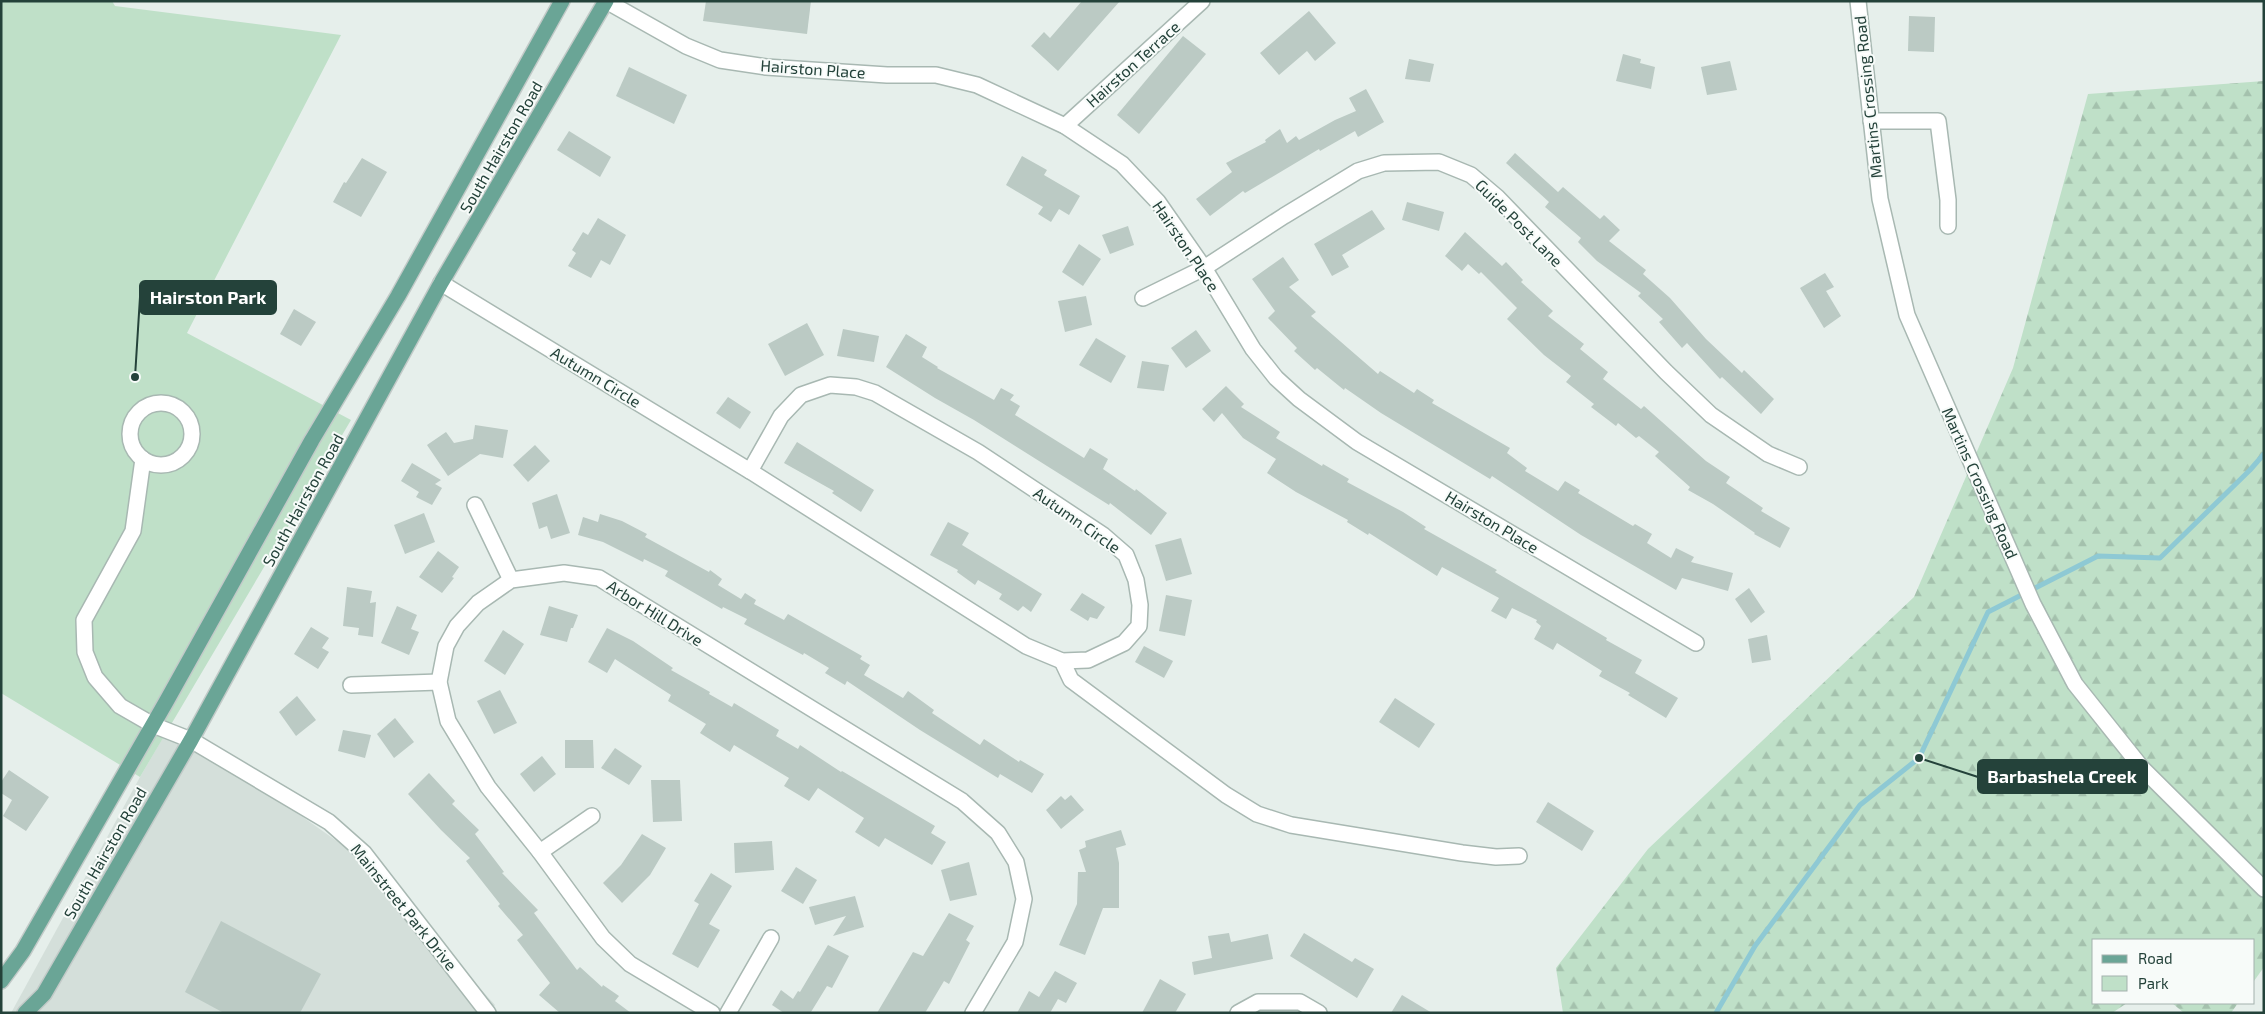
<svg xmlns="http://www.w3.org/2000/svg" width="2265" height="1014" font-family="'Exo 2',sans-serif">
  <style>
    .built { fill: #d4dfda }
    .forest { fill: url(#forest-firs) }
    .park { fill: #bfe0c8 }
    .lines { fill: none; stroke-linecap: round; stroke-linejoin: round }
    .stream { stroke: #8ec9d4; stroke-width: 5 }
    .building { fill: #bbcac4 }
    .minor-casing { stroke: #a8b8b2; stroke-width: 18 }
    .major-casing { stroke: #c2cac8; stroke-width: 18 }
    .minor { stroke: #fff; stroke-width: 15 }
    .major { stroke: #6aa596; stroke-width: 15 }
    .labels { text-anchor: middle; stroke-width: 4; stroke-linejoin: round; paint-order: stroke }
    .street-label { font-size: 16px; fill: #24423a; stroke: #f7fbf9 }
    .leader { fill: none; stroke: #24423a; stroke-width: 2 }
    .callout-dot { fill: #24423a; stroke: #f7fbf9; stroke-width: 2 }
    .callout { fill: #24423a; stroke: #24423a; stroke-width: 2 }
    .callout-label { font-size: 18px; text-anchor: middle; font-weight: bold; fill: #fff }
  </style>
  <defs>
    <pattern id="forest-firs" width="22" height="20" patternUnits="userSpaceOnUse" patternTransform="scale(1.25)"><rect width="22" height="20" fill="#bfe0c8"/><path d="M5 1l3.5 6h-7zM16 11l3.5 6h-7z" fill="#a4c1ad"/></pattern>
  </defs>
  <rect width="100%" height="100%" fill="#e6efeb"/>
  <path class="built" d="M171,724L365,861L495,1005L489,1013H11L140,777Z"/>
  <g class="forest">
    <path d="M2264,81V967L2254,981V940H2094V1003H2127L2112,1013H1563L1556,968L1648,849L1914,597L2013,368L2088,94Z"/>
    <path d="M2172,1003H2238L2231,1013H2184Z"/>
  </g>
  <path class="park" d="M1,1H112L115,6L341,35L187,333L351,420L140,777L1,693Z"/>
  <g class="lines">
    <path class="stream" d="M1716,1013L1755,946L1860,805L1919,758L1988,612L2098,556L2160,558L2250,470L2264,454"/>
  </g>
  <g class="building">
    <path d="M706,1H811L807,34L703,21Z"/>
    <path d="M1082,1H1120L1058,71L1031,46L1044,32L1050,38Z"/>
    <path d="M1309,11L1336,43L1315,61L1307,51L1279,75L1260,53Z"/>
    <path d="M1909,16L1935,17L1934,52L1908,51Z"/>
    <path d="M1183,36L1206,54L1139,134L1117,115Z"/>
    <path d="M1623,54L1641,59L1640,63L1655,67L1651,89L1616,81Z"/>
    <path d="M1409,59L1434,64L1430,82L1405,79Z"/>
    <path d="M1730,61L1737,90L1707,95L1701,67Z"/>
    <path d="M629,67L687,95L674,124L616,96Z"/>
    <path d="M1366,89L1384,122L1358,137L1355,131L1320,151L1319,149L1245,193L1243,191L1210,216L1196,199L1232,172L1226,163L1266,142L1265,140L1280,129L1287,143L1296,136L1299,140L1335,120L1356,111L1349,98Z"/>
    <path d="M569,131L611,157L600,177L557,150Z"/>
    <path d="M1515,153L1558,192L1563,187L1600,219L1604,215L1620,230L1609,241L1646,270L1643,274L1670,298L1706,339L1742,373L1744,370L1774,399L1761,414L1722,377L1720,379L1687,343L1682,348L1659,322L1663,319L1638,296L1641,293L1597,261L1578,242L1581,238L1545,207L1549,202L1506,163Z"/>
    <path d="M1022,156L1047,170L1044,175L1080,196L1069,215L1059,209L1051,222L1038,214L1043,207L1006,185Z"/>
    <path d="M362,158L387,172L361,217L333,202L344,182L346,183Z"/>
    <path d="M1407,202L1444,212L1439,231L1402,220Z"/>
    <path d="M1372,210L1385,229L1342,255L1349,267L1332,276L1314,244Z"/>
    <path d="M598,218L626,235L610,265L601,260L591,278L568,266L576,253L572,250L583,232L588,235Z"/>
    <path d="M1128,226L1134,245L1110,254L1102,235Z"/>
    <path d="M1465,232L1502,266L1506,262L1523,280L1521,282L1553,311L1548,316L1584,344L1580,349L1608,372L1603,379L1641,409L1644,406L1706,461L1730,477L1726,483L1763,508L1761,511L1790,528L1780,548L1754,534L1755,533L1713,504L1688,490L1690,487L1655,456L1659,452L1639,436L1636,438L1618,423L1616,426L1591,407L1594,404L1566,382L1571,376L1544,355L1507,319L1517,308L1481,272L1479,274L1468,264L1462,271L1445,256Z"/>
    <path d="M1079,244L1101,259L1083,286L1062,272Z"/>
    <path d="M1283,257L1299,280L1289,287L1316,312L1311,316L1378,374L1380,371L1414,393L1417,389L1434,400L1432,403L1510,448L1507,453L1527,468L1525,471L1558,491L1565,481L1580,490L1578,493L1633,526L1635,524L1652,534L1647,543L1671,558L1676,548L1694,557L1691,562L1733,573L1728,591L1682,578L1676,590L1581,535L1492,476L1490,479L1381,413L1345,388L1344,390L1317,368L1315,370L1294,351L1297,348L1268,318L1275,311L1252,279Z"/>
    <path d="M1825,273L1834,287L1826,291L1841,316L1824,328L1800,288Z"/>
    <path d="M1086,296L1092,325L1065,332L1058,301Z"/>
    <path d="M294,309L316,322L301,346L280,334Z"/>
    <path d="M807,323L824,355L785,376L768,344Z"/>
    <path d="M843,329L879,336L874,362L837,356Z"/>
    <path d="M1196,330L1211,351L1186,368L1171,348Z"/>
    <path d="M906,334L927,347L922,357L938,367L937,368L994,400L1001,388L1014,395L1010,400L1020,406L1015,415L1084,458L1090,448L1108,459L1103,469L1135,491L1136,489L1167,513L1151,535L1110,503L1109,505L974,420L935,398L886,367Z"/>
    <path d="M1096,338L1126,356L1111,383L1079,365Z"/>
    <path d="M1142,361L1169,365L1164,391L1137,388Z"/>
    <path d="M1226,386L1244,404L1241,407L1280,432L1276,438L1322,466L1323,464L1349,479L1347,482L1403,512L1426,527L1424,529L1497,570L1495,572L1607,638L1606,640L1642,660L1635,673L1678,698L1666,718L1628,695L1630,693L1599,676L1602,671L1557,643L1553,650L1534,639L1541,626L1536,622L1537,620L1512,608L1506,619L1491,611L1499,598L1442,567L1437,576L1369,533L1368,535L1347,522L1348,520L1296,492L1267,473L1276,459L1243,438L1222,413L1214,422L1202,409Z"/>
    <path d="M728,397L751,412L740,429L716,413Z"/>
    <path d="M475,425L508,430L503,458L480,454L448,476L427,445L446,432L454,443L473,439Z"/>
    <path d="M797,442L874,490L861,512L832,493L834,491L784,463Z"/>
    <path d="M535,445L550,461L528,482L513,465Z"/>
    <path d="M412,463L441,480L435,484L442,488L432,505L416,497L419,492L401,481Z"/>
    <path d="M557,494L570,533L551,539L547,526L539,529L532,503Z"/>
    <path d="M424,513L435,542L405,554L394,525Z"/>
    <path d="M600,514L622,521L647,534L645,537L709,572L710,570L722,579L718,585L741,599L745,593L756,600L754,604L784,620L788,614L862,656L860,659L870,665L864,675L903,698L908,691L934,710L932,713L980,745L984,739L1019,762L1020,760L1044,774L1032,793L1000,774L998,778L920,730L847,681L845,685L825,673L829,668L804,653L803,655L744,624L747,619L723,607L722,609L665,576L668,571L644,559L643,562L603,542L578,535L583,517L598,522Z"/>
    <path d="M948,522L969,533L962,545L1042,594L1031,612L1023,606L1018,611L999,599L1002,594L978,580L975,585L957,572L958,570L930,555Z"/>
    <path d="M1181,538L1192,574L1166,581L1155,545Z"/>
    <path d="M438,551L459,567L452,577L454,578L442,593L419,577Z"/>
    <path d="M347,587L372,591L370,603L376,602L373,637L358,635L359,628L343,626Z"/>
    <path d="M1749,588L1765,612L1751,623L1735,599Z"/>
    <path d="M1082,593L1105,607L1097,619L1090,617L1088,621L1070,610Z"/>
    <path d="M1166,595L1192,600L1185,636L1159,631Z"/>
    <path d="M397,606L417,615L411,629L419,632L409,655L381,643Z"/>
    <path d="M549,606L578,615L573,628H571L567,642L540,635Z"/>
    <path d="M311,627L329,638L322,648L329,652L318,669L294,654Z"/>
    <path d="M607,628L633,641L673,668L671,670L710,692L709,694L732,707L734,703L779,730L776,736L798,749L800,745L841,772L842,771L935,826L931,833L946,842L932,865L885,838L879,847L855,832L864,818L818,788L809,801L784,786L789,778L734,745L730,752L700,733L706,724L668,701L671,695L615,659L607,673L588,662Z"/>
    <path d="M503,630L524,644L505,675L484,661Z"/>
    <path d="M1767,635L1771,660L1752,663L1748,639Z"/>
    <path d="M1144,646L1173,661L1164,678L1135,662Z"/>
    <path d="M500,690L517,723L494,734L477,701Z"/>
    <path d="M297,696L316,720L296,736L279,712Z"/>
    <path d="M1395,698L1435,724L1419,748L1379,722Z"/>
    <path d="M395,718L414,742L394,758L377,734Z"/>
    <path d="M343,730L371,735L365,758L338,751Z"/>
    <path d="M565,740H593L594,768H565Z"/>
    <path d="M615,748L642,766L629,785L601,768Z"/>
    <path d="M542,756L556,774L534,792L520,774Z"/>
    <path d="M9,770L49,797L26,831L3,816L12,800L1,793V782Z"/>
    <path d="M429,773L455,801L452,804L479,830L475,834L504,872L502,873L538,910L534,913L577,970L580,967L602,987L603,985L619,996L615,1001L631,1013H560L539,995L550,983L517,940L523,935L498,906L500,904L466,861L470,858L441,830L408,794Z"/>
    <path d="M651,780H680L682,821L653,822Z"/>
    <path d="M1071,795L1084,810L1061,829L1046,810L1061,796L1065,800Z"/>
    <path d="M1548,802L1594,831L1582,851L1536,822Z"/>
    <path d="M1121,830L1126,845L1116,848L1119,863V908H1103L1085,955L1059,945L1077,904L1078,872H1086L1079,850L1086,847L1085,841Z"/>
    <path d="M642,834L666,848L650,875L622,903L603,883L621,865Z"/>
    <path d="M772,841L774,870L735,873L734,843Z"/>
    <path d="M969,862L977,895L950,901L941,870Z"/>
    <path d="M796,867L817,880L803,904L781,891Z"/>
    <path d="M711,873L732,886L709,924L720,930L698,968L672,954L699,904L694,901Z"/>
    <path d="M855,896L864,927L833,936L846,916L815,925L809,907Z"/>
    <path d="M949,913L974,926L966,940L970,943L949,984L944,981L925,1013H877L913,952L923,956Z"/>
    <path d="M221,921L321,974L300,1013H224L185,992Z"/>
    <path d="M1229,933L1231,942L1268,934L1273,959L1194,975L1192,962L1212,958L1208,936Z"/>
    <path d="M1304,933L1352,962L1355,958L1374,969L1357,998L1290,956Z"/>
    <path d="M828,945L849,956L832,988L827,986L811,1012L813,1013H784L772,1005L781,990L793,999L798,991L800,992Z"/>
    <path d="M1055,971L1077,983L1066,1003L1058,999L1050,1013H1017L1029,991L1039,997Z"/>
    <path d="M1160,979L1186,994L1175,1013H1142Z"/>
    <path d="M1402,995L1432,1013H1391Z"/>
  </g>
  <g class="lines">
    <g class="minor-casing">
      <g id="minor">
        <path d="M606,1L686,46L720,60L766,67L887,75H936L977,85L1065,126L1122,164L1158,202L1204,268L1253,349L1276,378L1299,399L1357,442L1696,643"/>
        <path d="M1858,1L1880,199L1907,315L2033,604L2075,684L2142,768L2264,889"/>
        <path d="M1871,121H1938L1948,200V226"/>
        <path d="M1065,126L1202,1"/>
        <path d="M441,283L750,471"/>
        <path d="M1143,298L1204,268L1284,216L1358,171L1384,163L1439,162L1471,175L1497,197L1666,372L1711,415L1768,454L1799,467"/>
        <path d="M830,385L856,387L875,393L978,452L1103,535L1126,555L1136,580L1140,605L1139,626L1124,643L1088,660L1062,661L1026,646L750,471L781,416L801,395Z"/>
        <circle cx="161" cy="434" r="31"/>
        <path d="M143,459L133,531L84,620L85,652L95,677L120,706L153,725L191,740L329,822L364,853L488,1013"/>
        <path d="M475,505L511,580"/>
        <path d="M1062,661L1071,680L1226,795L1257,814L1291,825L1462,853L1496,857L1519,856"/>
        <path d="M351,685L439,682"/>
        <path d="M540,852L592,816"/>
        <path d="M712,1013L630,964L603,938L540,852L488,787L448,721L439,682L446,646L457,626L478,603L511,580L564,573L599,578L962,801L998,833L1016,862L1024,899L1015,942L973,1013"/>
        <path d="M728,1013L771,938"/>
        <path d="M1238,1013L1258,1002H1300L1319,1013"/>
      </g>
    </g>
    <g class="major-casing">
      <g id="major">
        <path d="M1,981L23,951L166,702L312,440L398,296L562,1"/>
        <path d="M25,1013L44,994L191,740L441,283L606,1"/>
      </g>
    </g>
    <use href="#minor" class="minor"/>
    <use href="#major" class="major"/>
  </g>
  <g class="labels">
    <g class="street-label">
      <text transform="translate(1133 64) rotate(-42)" y="6">Hairston Terrace</text>
      <text transform="translate(813 69) rotate(4)" y="6">Hairston Place</text>
      <text transform="translate(1868 97) rotate(-96)" y="6">Martins Crossing Road</text>
      <text transform="translate(501 147) rotate(-60)" y="6">South Hairston Road</text>
      <text transform="translate(1519 223) rotate(45)" y="6">Guide Post Lane</text>
      <text transform="translate(1186 246) rotate(56)" y="6">Hairston Place</text>
      <text transform="translate(596 377) rotate(31)" y="6">Autumn Circle</text>
      <text transform="translate(1980 483) rotate(66)" y="6">Martins Crossing Road</text>
      <text transform="translate(303 500) rotate(-61)" y="6">South Hairston Road</text>
      <text transform="translate(1077 520) rotate(35)" y="6">Autumn Circle</text>
      <text transform="translate(1492 522) rotate(31)" y="6">Hairston Place</text>
      <text transform="translate(655 613) rotate(32)" y="6">Arbor Hill Drive</text>
      <text transform="translate(105 853) rotate(-60)" y="6">South Hairston Road</text>
      <text transform="translate(404 907) rotate(51)" y="6">Mainstreet Park Drive</text>
    </g>
  </g>
  <path class="leader" d="M135 377L140 297M1919 758L1978 777"/>
  <g class="callout-dot">
    <circle cx="135" cy="377" r="5"/>
    <circle cx="1919" cy="758" r="5"/>
  </g>
  <g class="callout">
    <rect x="140" y="281" width="136" height="33" rx="5"/>
    <rect x="1978" y="760" width="169" height="33" rx="5"/>
  </g>
  <g class="callout-label">
    <text x="208" y="304">Hairston Park</text>
    <text x="2062" y="783">Barbashela Creek</text>
  </g>
  <rect width="2265" height="1014" fill="none" stroke="#24423a" stroke-width="5"/>
  <rect x="2092" y="939" width="162" height="65" fill="#f7fbf9" stroke="#a3b1ad"/>
  <rect x="2102" y="955" width="25" height="8" fill="#6aa596" stroke="#a3b1ad"/>
  <text x="2138" y="964" font-size="15" fill="#24423a">Road</text>
  <rect x="2102" y="976" width="25" height="15" fill="#bfe0c8" stroke="#a3b1ad"/>
  <text x="2138" y="989" font-size="15" fill="#24423a">Park</text>
</svg>
